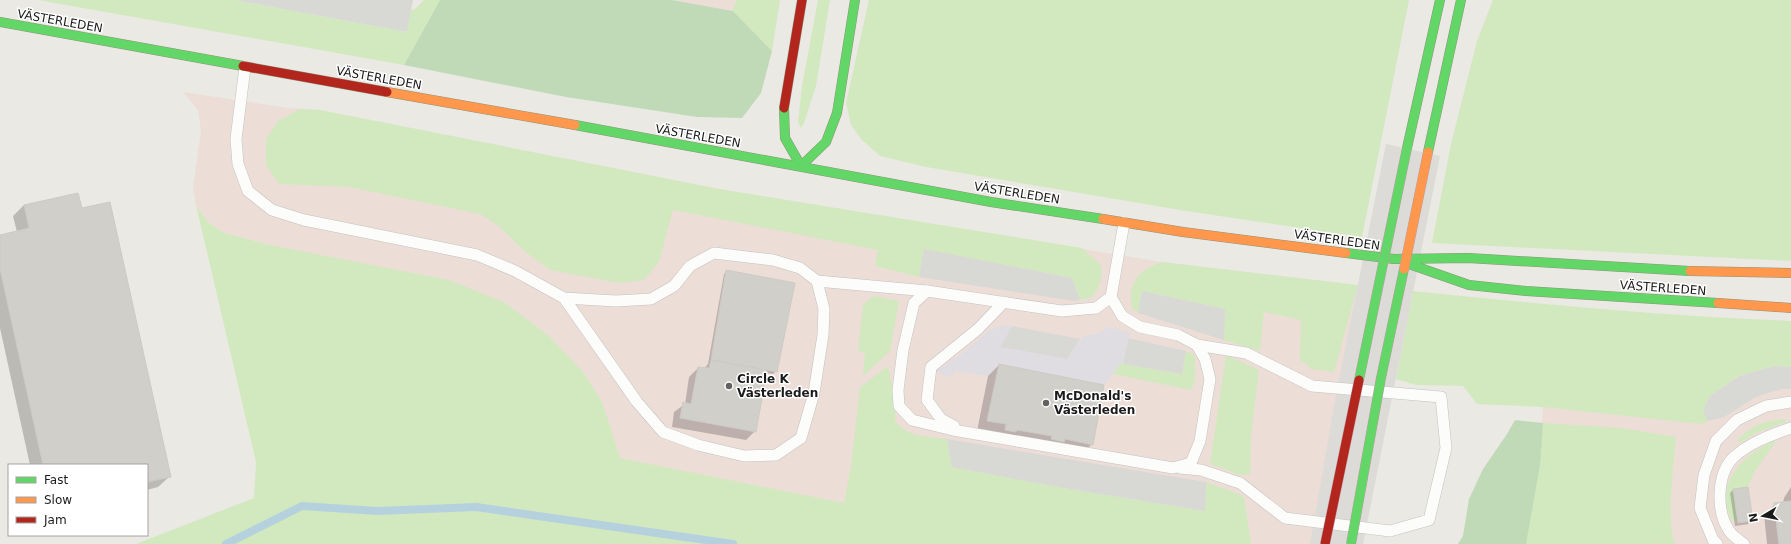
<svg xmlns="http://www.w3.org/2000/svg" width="1791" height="544" font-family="'DejaVu Sans',sans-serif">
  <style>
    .commercial { fill: #edddd7 }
    .grass { fill: #d2e9c0 }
    .forest { fill: #c0dab8 }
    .parking { fill: #d8d8d5 }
    .plaza { fill: #dfdde2 }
    .pier { fill: #dcdbd8 }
    .shadow { fill: #0003 }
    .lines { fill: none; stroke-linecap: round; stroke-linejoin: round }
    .stream { stroke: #b6d1de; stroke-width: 8 }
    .building { fill: #d0cfca; stroke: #cdcac4 }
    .lane-casing { stroke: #c2c2bf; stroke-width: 12 }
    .fast-casing { stroke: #8f937c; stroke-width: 10 }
    .slow-casing { stroke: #8f937c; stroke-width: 10 }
    .jam-casing { stroke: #8f937c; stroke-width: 10 }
    .lane { stroke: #fcfcfb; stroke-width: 11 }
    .fast { stroke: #63d668; stroke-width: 9 }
    .slow { stroke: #ff974d; stroke-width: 9 }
    .jam { stroke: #b3261e; stroke-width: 9 }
    .fast-bridge-casing { stroke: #bf9ba1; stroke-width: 10; stroke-linecap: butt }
    .slow-bridge-casing { stroke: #bf9ba1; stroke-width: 10; stroke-linecap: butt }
    .jam-bridge-casing { stroke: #bf9ba1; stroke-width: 10; stroke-linecap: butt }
    .fast-bridge { stroke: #63d668; stroke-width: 9 }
    .slow-bridge { stroke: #ff974d; stroke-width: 9 }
    .jam-bridge { stroke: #b3261e; stroke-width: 9 }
    .poi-dot { fill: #636361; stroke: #fff; stroke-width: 1.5 }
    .labels { text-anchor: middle; stroke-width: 3; stroke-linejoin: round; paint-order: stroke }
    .street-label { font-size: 12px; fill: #1b1b1b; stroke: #fff }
    .poi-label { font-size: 12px; font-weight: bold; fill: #1b1b1b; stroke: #fff; text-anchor: start }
  </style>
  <rect width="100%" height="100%" fill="#eae9e3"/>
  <g class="commercial">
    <path d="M672,0H736L733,11Z"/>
    <path d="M183,92L289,108L320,110L719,189L1162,262L1358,285L1311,544H948L625,494L270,245L224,233L208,222L196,205L193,187L201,131L198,110Z"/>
    <path d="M1715,318L1791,321V544H1526L1540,465L1543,407Z"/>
  </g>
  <g class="grass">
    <path d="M38,0H235L407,32L411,10L415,9L424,0H440L404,65Z"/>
    <path d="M736,0H780L772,51L733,11Z"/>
    <path d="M818,0H830L816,86L804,123L801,128L798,122L802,86Z"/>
    <path d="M869,0H1409L1362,237L1186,211L926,167L880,156L861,139L851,125L846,103Z"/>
    <path d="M1493,0H1791V261L1432,243L1451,144L1477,41Z"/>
    <path d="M300,109L320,110L719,189L1082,248L1101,265C1103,278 1099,287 1092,297L1080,300L1072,278L924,249L919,277L875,266L878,250L673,210L659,262L644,280L620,283L550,270L523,250L501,228L480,214L349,187L279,184L266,165V139L278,121Z"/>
    <path d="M196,205L208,222L224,233L270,245L449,280L504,302L548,335L584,373L603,404L620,458L844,503L851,466L860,387L888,366L896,407L895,421C910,438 925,436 947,439L952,467L1064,488L1205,511L1206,482L1244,496L1251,544H136L254,498L256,462Z"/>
    <path d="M1162,262L1358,285L1334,372L1312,369L1300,360L1301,320L1264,312L1260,351L1224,340L1225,309L1142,291L1138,313L1132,308C1127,283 1139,269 1162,262Z"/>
    <path d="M1413,291C1539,304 1664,316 1791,321V367L1775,366L1738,376L1710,396L1703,411L1708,421L1701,424L1543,407L1477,404L1463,386L1416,385L1396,379Z"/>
    <path d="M873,296L899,301L890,351L863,376L865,353L858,351L863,305Z"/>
    <path d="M1186,351L1195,355V380L1191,390L1113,374L1120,364H1123L1182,374Z"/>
    <path d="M1226,355L1259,370L1251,435L1250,474L1240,475L1210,464Z"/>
    <path d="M1787,419L1786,422L1756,433L1740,443L1737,441C1750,425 1767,420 1787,419Z"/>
    <path d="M1543,423L1621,428L1676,437C1674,462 1666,524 1675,544H1656L1654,539L1655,544H1525Z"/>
    <path d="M1775,440V443L1755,471L1748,487L1733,489L1738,520L1732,521C1713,484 1742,455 1775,440Z"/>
  </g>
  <g class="forest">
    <path d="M440,0H672L733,11L772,51L761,93L742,118L697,117L566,97L404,65Z"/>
    <path d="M1515,420L1543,423L1540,465L1526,544H1458L1463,536L1469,499L1483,469L1507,434Z"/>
  </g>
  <g class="parking">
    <path d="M235,0H413L407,32Z"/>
    <path d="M924,249L1072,278L1080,300L1074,301L919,277Z"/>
    <path d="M1142,291L1225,309L1224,340L1138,313Z"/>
    <path d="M1012,326L1080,339L1067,359L1000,347Z"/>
    <path d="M1128,338L1186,351L1182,374L1123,364Z"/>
    <path d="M1775,366L1791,367V389H1782L1756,397L1724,417L1708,421L1703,411L1710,396L1739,376Z"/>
    <path d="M947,439L1206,482L1205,511L1064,488L952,467Z"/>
  </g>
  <path class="plaza" d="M1004,325L1012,326L1000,347L1067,359L1083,336L1096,334L1109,327L1130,332L1123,364H1120L1104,385L999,364L989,376L955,371L951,377L935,372L960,355L990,330Z"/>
  <path class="pier" d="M1386,144L1440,156L1363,544H1310L1337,389Z"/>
  <g class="shadow">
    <path d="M77,194L81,210L169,477L158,487L147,490V465H30L0,328V236L17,232L13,216L24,205Z"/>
    <path d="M727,271L776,371L773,374L766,373L755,431L746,440L672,427L674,412L685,404L689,377L698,368L704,369L708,364L724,274Z"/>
    <path d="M999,365L1092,444L1081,455L977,431L988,376Z"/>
    <path d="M1791,487V544H1767L1764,515L1775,504L1783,503L1784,498Z"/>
    <path d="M1733,490L1752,521L1749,524L1735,526L1730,493Z"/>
  </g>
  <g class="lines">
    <path class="stream" d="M226,544L302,506L377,511L476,507L733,544"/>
  </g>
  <g class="building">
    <path d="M78,193L82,208L110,202L171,477L147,482V465H43L0,269V235L29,228L24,205Z"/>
    <path d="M726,270L795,283L777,372L711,360Z"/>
    <path d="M711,360L767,370L756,432L680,418L683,402L691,404L698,367L709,368Z"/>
    <path d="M999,364L1104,385L1093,445L1065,439L1064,442L1051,439L1052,436L1017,430L1016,432L1005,430L1006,424L987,421Z"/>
    <path d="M1748,487L1753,521L1738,523L1733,489Z"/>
    <path d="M1791,501V544H1779L1774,503Z"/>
  </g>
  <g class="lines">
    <g class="lane-casing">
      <g id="lane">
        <path d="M245,67L236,139L238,164L248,191L272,210L304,220L477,255L515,271L564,298L616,301L651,299L674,286L690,266L714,253L773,260L800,268L817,281L824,309L823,335L814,393L801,438L776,455L744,456L698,445L663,432L637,402L564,298"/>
        <path d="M817,281L927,291"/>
        <path d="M1111,297L1096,308L1062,311L927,291L914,303L903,350L898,390L899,406L912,420L953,430L1173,468L1191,463L1200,441L1210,379L1205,359L1197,345L1178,335L1140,327L1122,316L1111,297L1124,223"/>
        <path d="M954,426L941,419L927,400L931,367L978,329L1004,302"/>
        <path d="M1180,468L1201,470L1240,483L1285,518L1390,531L1429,520L1446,448L1441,397L1312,386L1246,353L1197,345"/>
        <path d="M1717,544L1713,540L1700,508L1704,475L1716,441L1737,420L1766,406L1791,402"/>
        <path d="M1744,544C1739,540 1733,536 1730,532C1716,513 1716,474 1734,457C1749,443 1771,435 1791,428"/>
      </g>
    </g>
    <g class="fast-casing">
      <g id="fast">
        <path d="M0,22L243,66"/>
        <path d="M784,108L785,138L801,166L826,142L837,113L855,0"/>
        <path d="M575,125L991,202L1103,219"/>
        <path d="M1407,148L1440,0"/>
        <path d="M1428,152L1461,0"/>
        <path d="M1346,253L1394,259L1468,258L1690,271"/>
        <path d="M1409,264L1469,285L1526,291L1718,303"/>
      </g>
    </g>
    <g class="slow-casing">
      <g id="slow">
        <path d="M387,92L575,125"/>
        <path d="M1103,219L1183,232L1346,253"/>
        <path d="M1690,271L1791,273"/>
        <path d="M1718,303L1791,308"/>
      </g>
    </g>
    <g class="jam-casing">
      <g id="jam">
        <path d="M243,66L387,92"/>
        <path d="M784,108L802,0"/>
      </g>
    </g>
    <use href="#lane" class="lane"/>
    <use href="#fast" class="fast"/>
    <use href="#slow" class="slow"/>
    <use href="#jam" class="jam"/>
    <g class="fast-bridge-casing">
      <g id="fast-bridge">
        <path d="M1359,380L1407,148"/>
        <path d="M1351,544L1381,378L1404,269"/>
      </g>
    </g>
    <g class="slow-bridge-casing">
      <path id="slow-bridge" d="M1404,269L1428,152"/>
    </g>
    <g class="jam-bridge-casing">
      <path id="jam-bridge" d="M1325,544L1359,380"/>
    </g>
    <use href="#fast-bridge" class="fast-bridge"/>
    <use href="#slow-bridge" class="slow-bridge"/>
    <use href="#jam-bridge" class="jam-bridge"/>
  </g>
  <g class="poi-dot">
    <circle cx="729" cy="386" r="4"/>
    <circle cx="1046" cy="403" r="4"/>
  </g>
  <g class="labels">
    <g class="street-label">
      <text transform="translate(60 21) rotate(10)" y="4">VÄSTERLEDEN</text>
      <text transform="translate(379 78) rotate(10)" y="4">VÄSTERLEDEN</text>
      <text transform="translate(698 136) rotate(10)" y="4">VÄSTERLEDEN</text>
      <text transform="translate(1017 193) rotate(9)" y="4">VÄSTERLEDEN</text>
      <text transform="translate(1337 240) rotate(8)" y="4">VÄSTERLEDEN</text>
      <text transform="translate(1663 288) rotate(4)" y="4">VÄSTERLEDEN</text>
    </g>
    <g class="poi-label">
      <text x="737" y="383">Circle K<tspan x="737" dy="14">Västerleden</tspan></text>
      <text x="1054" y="400">McDonald's<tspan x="1054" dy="14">Västerleden</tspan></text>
    </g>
  </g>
  <rect x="8" y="464" width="140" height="72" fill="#ffffff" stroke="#a4a4a4"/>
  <rect x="16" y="477" width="20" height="6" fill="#63d668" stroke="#a4a4a4"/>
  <text x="44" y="484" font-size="12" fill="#1b1b1b">Fast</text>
  <rect x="16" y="497" width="20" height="6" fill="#ff974d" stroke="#a4a4a4"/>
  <text x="44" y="504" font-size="12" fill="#1b1b1b">Slow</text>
  <rect x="16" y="517" width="20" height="6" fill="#b3261e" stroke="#a4a4a4"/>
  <text x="44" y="524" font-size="12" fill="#1b1b1b">Jam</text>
  <g transform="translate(1763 516) rotate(260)" stroke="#ffffff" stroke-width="3" paint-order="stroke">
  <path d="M0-3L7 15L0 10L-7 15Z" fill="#1b1b1b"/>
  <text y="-6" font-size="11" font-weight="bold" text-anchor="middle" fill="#1b1b1b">N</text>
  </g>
</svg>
